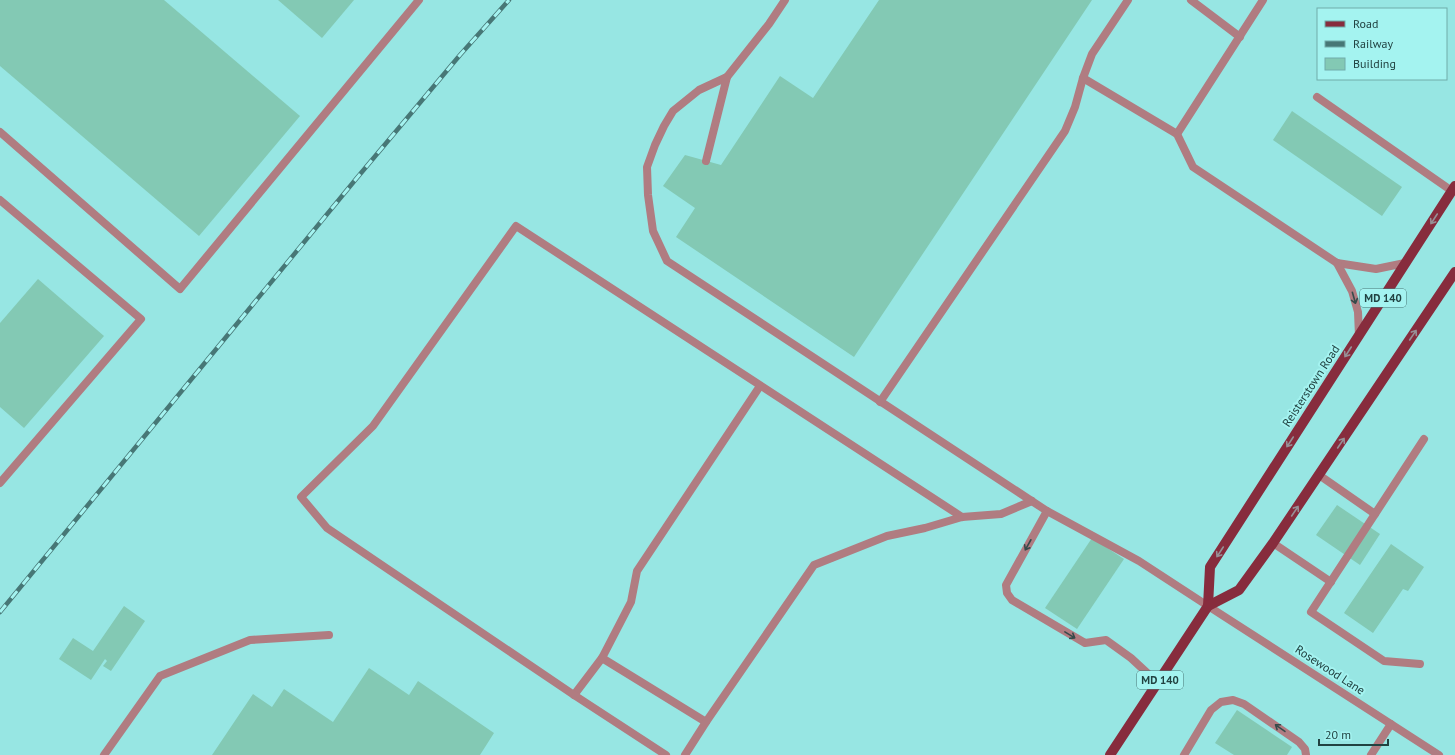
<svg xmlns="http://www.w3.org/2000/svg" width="1455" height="755" font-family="'PT Sans',sans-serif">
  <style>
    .building { fill: #83c9b4 }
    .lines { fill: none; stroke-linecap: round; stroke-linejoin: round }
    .lane { stroke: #b07c81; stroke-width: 8 }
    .street { stroke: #b07c81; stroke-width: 8 }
    .primary { stroke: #872c3d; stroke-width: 10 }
    .rail-casing { stroke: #477776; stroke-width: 4.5 }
    .rail { stroke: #a4f3f0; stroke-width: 3; stroke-dasharray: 9; stroke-linecap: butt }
    .oneway { stroke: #969096 }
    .oneway2 { stroke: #364b4b }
    .labels { text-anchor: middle; stroke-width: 4; stroke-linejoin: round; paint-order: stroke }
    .shield { fill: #a4f3f0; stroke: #487776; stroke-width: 1 }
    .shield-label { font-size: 11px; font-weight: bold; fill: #214241 }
    .street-label { font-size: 12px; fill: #214241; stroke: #a4f3f0 }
  </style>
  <rect width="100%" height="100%" fill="#97e6e3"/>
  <g class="building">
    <path d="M0,0H164L300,116L199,236L0,66Z"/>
    <path d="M278,0H354L322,38Z"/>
    <path d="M879,0H1092L854,357L676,237L695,208L663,186L685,155L721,165L780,76L813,98Z"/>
    <path d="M1292,111L1402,187L1382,216L1273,140Z"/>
    <path d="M38,279L104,336L24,428L0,407V323Z"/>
    <path d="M1337,505L1380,534L1360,565L1316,535Z"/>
    <path d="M1092,538L1124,559L1077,629L1045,608Z"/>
    <path d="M1391,544L1424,567L1408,591L1403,589L1373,633L1344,613Z"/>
    <path d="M124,606L145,621L111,671L103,666L107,661L105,659L91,680L59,659L73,638L93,651Z"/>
    <path d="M369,668L409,695L418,681L494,733L480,755H212L253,694L272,707L284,689L333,722Z"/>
    <path d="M1237,710L1292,747L1287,755H1234L1215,743Z"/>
  </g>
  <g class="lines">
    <g class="lane">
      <path d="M785,0L769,24L727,77L699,90L673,111L664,126L655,145L647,167L648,195L653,231L667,261L1047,511L1139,561L1208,606"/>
      <path d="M1191,0L1240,37"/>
      <path d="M1083,78L1177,134L1193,167L1337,263L1376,269L1405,263"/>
      <path d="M1317,97L1452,191"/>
      <path d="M0,132L180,289L419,0"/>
      <path d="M1177,134L1263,0"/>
      <path d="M706,161L727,77"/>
      <path d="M0,200L141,319L0,483"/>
      <path d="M1337,263L1352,291L1358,312L1359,336"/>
      <path d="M880,402L1065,131L1075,107L1083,78L1092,54L1128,0"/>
      <path d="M1319,475L1375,514"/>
      <path d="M1047,511L1006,585L1007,593L1012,600L1085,643L1106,640L1131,658L1158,683"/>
      <path d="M1273,543L1331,582"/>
      <path d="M602,658L706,722"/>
      <path d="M1420,664L1384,661L1311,612L1424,439"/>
      <path d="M574,695L602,658L631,602L637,571L760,386"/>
      <path d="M104,755L160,676L250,640L329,635"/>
      <path d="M666,755L574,695L327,528L301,497L373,426L516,226L962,517"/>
      <path d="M685,755L706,722L814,565L887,536L925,528L962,517L1001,514L1032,501"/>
      <path d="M1184,755L1211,710L1221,702L1233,700L1244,704L1299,742L1305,749L1306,755"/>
      <path d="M1371,755L1391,724"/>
    </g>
    <path class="street" d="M1208,606L1439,755"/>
    <g class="primary">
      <path d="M1208,606L1210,567L1455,186"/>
      <path d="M1110,755L1208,606L1239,590L1273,543L1455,272"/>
    </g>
    <g class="rail-casing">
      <path id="rail" d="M0,612L356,179L460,55L509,0"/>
    </g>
    <use href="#rail" class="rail"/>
  </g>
  <defs><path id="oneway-shaft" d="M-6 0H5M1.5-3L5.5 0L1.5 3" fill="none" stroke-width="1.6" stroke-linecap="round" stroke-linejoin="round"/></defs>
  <g class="oneway">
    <use href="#oneway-shaft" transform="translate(1434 219) rotate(123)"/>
    <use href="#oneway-shaft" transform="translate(1413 335) rotate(-56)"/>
    <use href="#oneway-shaft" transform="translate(1348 352) rotate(123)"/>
    <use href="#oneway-shaft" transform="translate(1290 442) rotate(123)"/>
    <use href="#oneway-shaft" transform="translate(1341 443) rotate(-56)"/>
    <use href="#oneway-shaft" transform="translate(1295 511) rotate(-56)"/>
    <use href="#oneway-shaft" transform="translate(1220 552) rotate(123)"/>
  </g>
  <g class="oneway2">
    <use href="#oneway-shaft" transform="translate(1354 298) rotate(74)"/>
    <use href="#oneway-shaft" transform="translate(1028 545) rotate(119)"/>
    <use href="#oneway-shaft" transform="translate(1070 635) rotate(31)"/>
    <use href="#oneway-shaft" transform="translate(1280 728) rotate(-145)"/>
  </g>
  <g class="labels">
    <g class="shield">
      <rect x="1360" y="289" width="46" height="18" rx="3"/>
      <rect x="1137" y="671" width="46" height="18" rx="3"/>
    </g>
    <g class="shield-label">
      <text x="1383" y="302">MD 140</text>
      <text x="1160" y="684">MD 140</text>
    </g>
    <g class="street-label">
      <text transform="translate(1311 386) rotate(-57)" y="4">Reisterstown Road</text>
      <text transform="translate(1330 670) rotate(33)" y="4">Rosewood Lane</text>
    </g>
  </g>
  <rect x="1317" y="8" width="130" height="72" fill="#a4f3f0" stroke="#70acaa"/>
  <rect x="1325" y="21" width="20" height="6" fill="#872c3d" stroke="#70acaa"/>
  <text x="1353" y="28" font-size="12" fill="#214241">Road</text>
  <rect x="1325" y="41" width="20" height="6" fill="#477776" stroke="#70acaa"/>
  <text x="1353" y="48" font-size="12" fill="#214241">Railway</text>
  <rect x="1325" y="58" width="20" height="12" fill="#83c9b4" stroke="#70acaa"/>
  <text x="1353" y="68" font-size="12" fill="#214241">Building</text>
  <path d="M1319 739v6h69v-6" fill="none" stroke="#214241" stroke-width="2"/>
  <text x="1325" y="739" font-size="12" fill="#214241" stroke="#a4f3f0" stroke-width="3" paint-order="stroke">20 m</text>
</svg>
